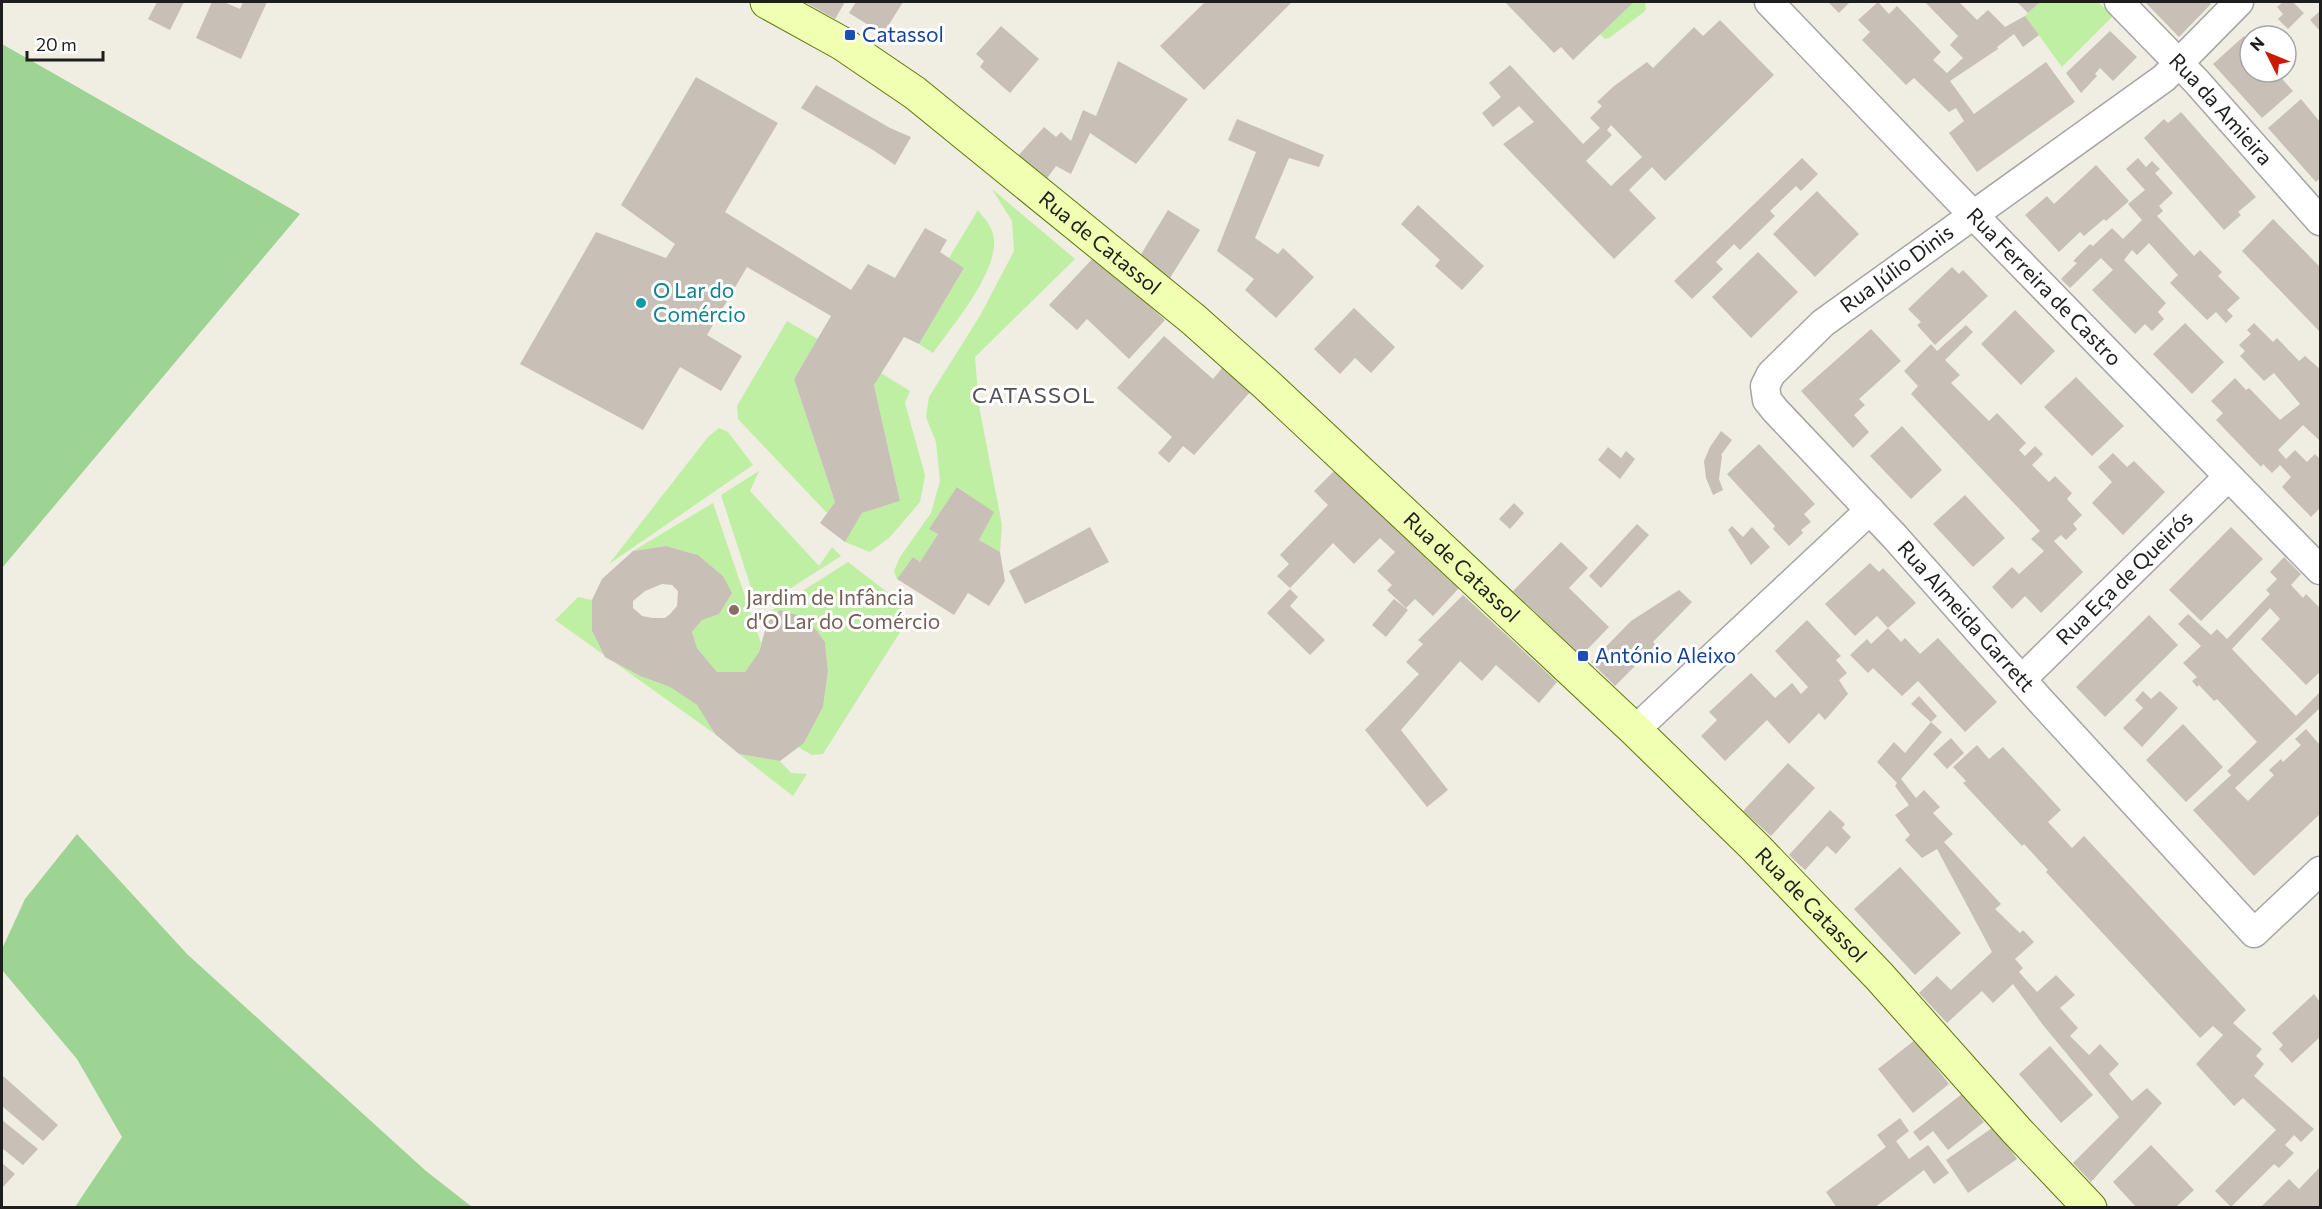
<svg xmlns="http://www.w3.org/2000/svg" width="2322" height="1209" font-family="Commissioner,sans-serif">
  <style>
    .grass { fill: #beefa3 }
    .forest { fill: #9dd393 }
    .building { fill: #c8c0b6; fill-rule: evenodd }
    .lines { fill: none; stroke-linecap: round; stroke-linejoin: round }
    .street-casing { stroke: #a5a5a5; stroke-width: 31 }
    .secondary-casing { stroke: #5c7a00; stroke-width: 35 }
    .street { stroke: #fff; stroke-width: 28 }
    .secondary { stroke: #f1ffb2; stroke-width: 33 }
    .transit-dot { fill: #1a4fb4; stroke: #fff; stroke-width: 2 }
    .culture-dot { fill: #0f9aa8; stroke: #fff; stroke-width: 2 }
    .education-dot { fill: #8d6e63; stroke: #fff; stroke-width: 2 }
    .labels { text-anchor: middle; stroke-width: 6; stroke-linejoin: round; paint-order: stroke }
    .transit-label { font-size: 21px; fill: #164399; stroke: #fff; text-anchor: start }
    .street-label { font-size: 21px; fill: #1e1e1e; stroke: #fff }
    .culture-label { font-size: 21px; fill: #0d838f; stroke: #fff; text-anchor: start }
    .education-label { font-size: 21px; fill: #785e54; stroke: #fff; text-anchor: start }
    .neighbourhood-label { font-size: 22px; letter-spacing: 1.5px; fill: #515151; stroke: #fff }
  </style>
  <rect width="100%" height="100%" fill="#f0ede3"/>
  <g class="grass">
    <path d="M1634,2H1645L1646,9L1644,12L1609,38L1605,39L1600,34Z"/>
    <path d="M2040,2H2098L2113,16L2062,67L2025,16Z"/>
    <path d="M992,189L1075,259L975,357L979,406L1002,525L1000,552L979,540L993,512L958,487L930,529L938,534L920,562L913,557L897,579L894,571L900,557L931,513L940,481L936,442L926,417L929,397L981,314L1014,251L1012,221Z"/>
    <path d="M978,210C983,217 991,225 993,234C1002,268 952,326 933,353L919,344L964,268L949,258Z"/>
    <path d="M787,321L818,339L794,379L835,502L827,513L738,419L737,406Z"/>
    <path d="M881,373L910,391L905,403L925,475L920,502L890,537L870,552L845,542L862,513L900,501L874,385Z"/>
    <path d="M719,428L728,432L753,465L609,564L708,437Z"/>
    <path d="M759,471L750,491L819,566L832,547L841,556L758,609L721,495Z"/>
    <path d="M713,503L761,643L759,652L745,672H717L697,648L692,632L702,620L731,593L723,576L698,555L666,546L633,551Z"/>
    <path d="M848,562L900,602L905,618L902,629L823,754L812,755L798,747L804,743L823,707L828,671L825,642L807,618L780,610L767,623L760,618Z"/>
    <path d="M578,597L592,600V631L605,657L640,676L670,687L697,705L715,734L555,620Z"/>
    <path d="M739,754L780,761L791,773L807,774L793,796Z"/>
  </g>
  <g class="forest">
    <path d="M2,44L300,214L2,568Z"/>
    <path d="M77,834L187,954L426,1171L472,1207H75L122,1137L77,1059L2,970V949L25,899Z"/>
  </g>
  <g class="building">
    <path d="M157,2H184L170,30L148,19Z"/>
    <path d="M212,2H224L240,9L243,2H267L241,59L196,38Z"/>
    <path d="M805,2H845L835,19Z"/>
    <path d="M856,2H903L883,34L849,13Z"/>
    <path d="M1205,2H1292L1204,90L1160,46Z"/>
    <path d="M1505,2H1634L1573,60L1561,47L1554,53Z"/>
    <path d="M1828,2H1850L1839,13Z"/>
    <path d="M1878,2L1889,14L1897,6L1941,52L1933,60L1947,73L1963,58L1950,45L1958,36L1925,2H1959L1977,20L1988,10L2005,27L2025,16L2039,35L2023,47L2014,34L1997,47L1998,49L1950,81L1974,114L2046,62L2075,102L1977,172L1949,133L1964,121L1956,108L1949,112L1914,78L1906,85L1862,40L1870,32L1858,20Z"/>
    <path d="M2017,2H2040L2028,13Z"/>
    <path d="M2145,2H2208L2211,4L2179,37Z"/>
    <path d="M2283,2H2293L2304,13L2288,29L2278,19L2283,14L2277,7Z"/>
    <path d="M2320,11V31L2310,20Z"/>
    <path d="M1720,20L1774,75L1665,181L1652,167L1629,190L1656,218L1614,259L1503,144L1534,122L1519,106L1493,127L1482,113L1501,97L1489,83L1510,65L1583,144L1600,128L1590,118L1602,106L1597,102L1614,86L1647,62L1653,68L1694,27L1703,36ZM1611,125L1642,157L1611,186L1586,161L1612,135L1607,130Z"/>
    <path d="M1001,26L1039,59L1010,93L980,67L984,61L976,54Z"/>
    <path d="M2110,31L2137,57L2113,81L2100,68L2095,74L2097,76L2081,93L2066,73Z"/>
    <path d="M2244,36L2250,42V72H2276L2293,91L2262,118L2213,64Z"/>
    <path d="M1118,61L1188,99L1136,164L1090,133L1071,174L1056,166L1045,181L1017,157L1044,127L1056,137L1061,132L1071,141L1083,110L1096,116Z"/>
    <path d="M696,77L778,123L725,212L851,290L868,264L895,278L925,228L947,240L940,252L964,268L919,344L904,337L874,385L900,501L862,513L845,542L820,523L835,502L794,379L831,316L747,267L707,335L742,356L721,391L680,367L643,430L520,364L596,232L666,258L675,244L621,205Z"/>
    <path d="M816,85L890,128L911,137L895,165L873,150L801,108Z"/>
    <path d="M2301,99L2320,122V178L2316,182L2268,128Z"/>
    <path d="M2181,112L2256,197L2238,212L2241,215L2224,230L2144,138L2164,119L2168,123Z"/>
    <path d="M1237,119L1324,155L1319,167L1289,158L1255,238L1278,254L1283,248L1314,277L1276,318L1245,290L1254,279L1217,251L1256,152L1228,140Z"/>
    <path d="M1802,158L1818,174L1801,191L1796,186L1770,211L1775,216L1740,250L1734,244L1716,262L1723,269L1692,299L1674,281Z"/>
    <path d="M2138,158L2146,167L2152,161L2160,169L2155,173L2173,193L2159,206L2163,211L2157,216L2194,256L2200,250L2222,272L2218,276L2240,298L2227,310L2233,316L2226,323L2216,312L2207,320L2170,283L2178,275L2149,243L2137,255L2132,250L2124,260L2166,303L2158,312L2164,319L2152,331L2145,324L2135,334L2092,290L2113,270L2101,258L2070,288L2061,279L2077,263L2073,261L2090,244L2093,246L2112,228L2123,239L2142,220L2128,204L2145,190L2126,169Z"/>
    <path d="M2096,165L2129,201L2106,221L2104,219L2084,236L2080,232L2059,252L2025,215L2047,196L2054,204Z"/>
    <path d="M1817,191L1859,234L1815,277L1773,234Z"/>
    <path d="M1418,205L1484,266L1462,290L1435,266L1440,260L1401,224Z"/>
    <path d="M1168,210L1200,230L1170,278L1140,256Z"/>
    <path d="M2273,219L2320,267V332L2242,251Z"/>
    <path d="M1758,252L1798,292L1751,338L1712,297Z"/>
    <path d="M1095,256L1165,320L1129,359L1087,319L1077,330L1049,305Z"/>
    <path d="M1952,267L1959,274L1963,270L1988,296L1935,345L1917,325L1921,322L1908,309Z"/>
    <path d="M1354,308L1395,347L1371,373L1355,358L1340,374L1314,349Z"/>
    <path d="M2015,310L2055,351L2021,385L1981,344Z"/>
    <path d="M2185,323L2224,362L2192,394L2153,354Z"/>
    <path d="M2254,323L2273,342L2277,338L2299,361L2305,356L2320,369V441L2303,425L2278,450L2286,459L2295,450L2307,462L2315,454L2320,459V508L2311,517L2282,487L2291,477L2280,465L2272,473L2263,464L2261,467L2216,420L2223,413L2211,401L2235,378L2246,390L2249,388L2280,420L2300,404L2274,373L2264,381L2240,356L2245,351L2239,345L2251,334L2247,330Z"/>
    <path d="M1966,325L1973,332L1945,360L1960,375L1951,383L1989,421L1997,413L2026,443L2019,450L2025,456L2035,446L2043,454L2032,465L2049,482L2055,476L2072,493L2067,499L2082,515L2073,524L2077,529L2066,540L2061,535L2054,541L2083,572L2041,613L2025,596L2012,609L1992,587L2012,567L2019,574L2044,551L2031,539L2040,531L1911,394L1918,386L1904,371L1931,344L1937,351Z"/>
    <path d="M1871,329L1901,361L1859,399L1865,405L1854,415L1869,432L1853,448L1801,391Z"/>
    <path d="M1164,336L1213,379L1223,367L1251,391L1194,455L1183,446L1169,463L1158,453L1172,437L1117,388Z"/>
    <path d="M2076,377L2124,426L2092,456L2044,407Z"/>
    <path d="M1902,426L1942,470L1911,499L1870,456Z"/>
    <path d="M1721,431L1732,440L1721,455L1722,456L1719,479L1723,490L1713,495L1706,478L1704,461L1710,447Z"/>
    <path d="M1759,444L1815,504L1804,514L1811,522L1801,530L1803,533L1789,546L1773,529L1775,526L1727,474Z"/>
    <path d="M1608,447L1621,458L1626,451L1635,459L1620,479L1598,460Z"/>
    <path d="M2113,453L2127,467L2134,461L2165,492L2123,535L2092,503L2112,482L2098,467Z"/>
    <path d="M1335,470L1459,588L1433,616L1415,599L1406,608L1387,590L1392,585L1377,571L1395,552L1380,538L1354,564L1333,543L1290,588L1277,576L1289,564L1280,555L1328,505L1314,491Z"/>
    <path d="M957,487L994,512L979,540L1000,552L1005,581L989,606L968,593L954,615L897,579L913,557L920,562L938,534L929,529Z"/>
    <path d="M1965,495L2005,538L1973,567L1933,524Z"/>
    <path d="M1514,503L1524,513L1510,529L1499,519Z"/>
    <path d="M1637,524L1649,535L1601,588L1589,576Z"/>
    <path d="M1732,526L1743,537L1752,527L1770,547L1751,565L1728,530Z"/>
    <path d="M1090,527L1109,562L1025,604L1009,571Z"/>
    <path d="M2231,527L2263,559L2201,621L2169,590Z"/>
    <path d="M1561,542L1588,568L1569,588L1609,627L1581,656L1513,591Z"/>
    <path d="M666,546L698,555L723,576L732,593L719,614L702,620L692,632L697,648L717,672H745L759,652L767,623L780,610L807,618L825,642L828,671L823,707L804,743L780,761L739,754L715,734L697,705L670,687L640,676L605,657L592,631V600L602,579L633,551ZM662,584L672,585L678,591L677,606L670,614L665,618H653L642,616L633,608V601L645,591Z"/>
    <path d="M2284,557L2301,574L2291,585L2303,598L2306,594L2320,608V672L2306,685L2261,639L2280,619L2270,608L2232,649L2296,716L2320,692V708L2235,788L2248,801L2274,775L2269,770L2281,759L2283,762L2301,745L2295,739L2306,729L2320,745V814L2254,876L2193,810L2231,775L2227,771L2257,742L2217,699L2214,701L2199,685L2197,687L2192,681L2197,677L2183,663L2201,646L2178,624L2188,614L2211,635L2217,629L2227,639L2270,594L2266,590L2277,579L2270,572Z"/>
    <path d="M1870,563L1879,572L1883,568L1916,603L1888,628L1877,616L1855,636L1825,604Z"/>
    <path d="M1290,589L1298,597L1290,606L1325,640L1310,655L1267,613Z"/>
    <path d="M1679,590L1692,602L1653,642L1656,645L1615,686L1591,662L1631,621Z"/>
    <path d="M1463,595L1557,682L1539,703L1496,665L1482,681L1460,661L1401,730L1448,790L1427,807L1365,730L1419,674L1406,662L1423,644L1418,640Z"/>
    <path d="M1394,599L1408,610L1386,637L1372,625Z"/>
    <path d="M2149,615L2178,645L2105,717L2076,687Z"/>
    <path d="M1807,620L1841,656L1836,660L1847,673L1839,680L1848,694L1825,720L1819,713L1789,744L1767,720L1725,761L1701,736L1717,720L1709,712L1751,673L1775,698L1792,683L1801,694L1808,687L1775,651Z"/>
    <path d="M1888,628L1901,642L1905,638L1920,654L1938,638L1997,702L1965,732L1918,681L1902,696L1873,668L1868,673L1850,655L1867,639L1871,644Z"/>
    <path d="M2143,691L2151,699L2160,691L2178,708L2142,747L2123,728L2143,708L2135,700Z"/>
    <path d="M1919,696L1937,716L1931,722L1942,732L1901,779L1916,798L1924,790L1940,807L1933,813L1953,834L1944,842L2001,904L1995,909L2020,933L2023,930L2034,942L2015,959L2023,968L2019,972L2037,992L2056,975L2075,995L2060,1008L2078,1028L2070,1036L2089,1055L2100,1044L2119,1064L2109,1074L2132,1101L2147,1088L2162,1103L2091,1182L2073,1163L2119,1117L2043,1025L2013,984L1993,1003L1982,991L1947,1023L1919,993L1937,976L1951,990L1992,952L1937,849L1922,858L1905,840L1910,835L1895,815L1909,805L1895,786L1897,783L1877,762L1894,742L1905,753L1931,722L1911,704Z"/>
    <path d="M2183,724L2223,767L2186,802L2146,760Z"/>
    <path d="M1951,738L1964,753L1947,769L1933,754Z"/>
    <path d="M1977,745L1989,759L2003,747L2061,810L2048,822L2072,848L2084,836L2246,1010L2233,1023L2262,1049L2256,1056L2264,1064L2254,1076L2314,1129L2301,1142L2294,1135L2285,1145L2294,1153L2279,1168L2274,1164L2231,1207L2215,1191L2276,1130L2243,1098L2234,1106L2196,1064L2223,1035L2213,1026L2200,1038L2046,872L2048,870L2024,844L2022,846L1963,783L1966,781L1953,767Z"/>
    <path d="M1788,763L1815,788L1771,836L1743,811Z"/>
    <path d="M1830,810L1845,824L1842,828L1851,837L1836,854L1827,846L1805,870L1789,855Z"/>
    <path d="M1900,867L1961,933L1915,975L1854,909Z"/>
    <path d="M2314,994L2320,1002V1037L2292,1063L2279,1049L2283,1045L2272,1033Z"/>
    <path d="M1915,1040L1949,1084L1913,1113L1878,1069Z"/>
    <path d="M2050,1046L2093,1095L2061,1123L2019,1074Z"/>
    <path d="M2,1075L58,1125L43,1141L2,1106Z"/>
    <path d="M1962,1094L1984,1122L1948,1150L1933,1131L1920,1141L1913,1132Z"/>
    <path d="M1900,1118L1909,1131L1896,1141L1909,1159L1928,1145L1949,1173L1934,1184L1924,1170L1874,1208H1837L1826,1192L1886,1147L1877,1135Z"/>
    <path d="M2,1120L38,1149L23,1165L2,1148Z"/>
    <path d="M1995,1126L2017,1159L1968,1193L1946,1160Z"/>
    <path d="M2151,1145L2194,1190L2175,1208H2137L2113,1182Z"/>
    <path d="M2,1163L15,1174L2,1188Z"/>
    <path d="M2320,1167V1208H2260L2289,1179L2299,1189Z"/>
  </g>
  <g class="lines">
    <g class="street-casing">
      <g id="street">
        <path id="s1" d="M1769,2L1952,193L2320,570"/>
        <path id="s2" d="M2119,2L2197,82L2320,221"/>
        <path id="s3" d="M2239,2L2164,78L1823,323L1771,374L1765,386L1767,400L1775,410L1895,537L2038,698L2254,933L2320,871"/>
        <path id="s4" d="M2022,679L2228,477"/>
        <path d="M1635,730L1870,510"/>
      </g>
    </g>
    <g class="secondary-casing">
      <g id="secondary">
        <path id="s5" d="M767,2L843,44L915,93L1193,319L1267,385L1635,730L1755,847L1879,976L2017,1131L2090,1208"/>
      </g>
    </g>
    <use href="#street" class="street"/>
    <use href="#secondary" class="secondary"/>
  </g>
  <g class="transit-dot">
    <rect x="844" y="29" width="12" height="12" rx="3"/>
    <rect x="1577" y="650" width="12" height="12" rx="3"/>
  </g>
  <circle class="culture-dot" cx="641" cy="303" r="6"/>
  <circle class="education-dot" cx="734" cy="610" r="6"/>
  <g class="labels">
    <g class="transit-label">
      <text x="862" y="42">Catassol</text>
      <text x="1595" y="663">António Aleixo</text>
    </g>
    <g class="street-label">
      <text dy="7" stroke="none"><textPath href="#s2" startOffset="148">Rua da Amieira</textPath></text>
      <text dy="7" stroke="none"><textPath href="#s5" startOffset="412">Rua de Catassol</textPath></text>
      <text transform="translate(1897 269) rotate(-36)" y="7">Rua Júlio Dinis</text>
      <text dy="7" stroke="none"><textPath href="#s1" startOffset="396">Rua Ferreira de Castro</textPath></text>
      <text dy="7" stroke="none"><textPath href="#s5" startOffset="898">Rua de Catassol</textPath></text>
      <text dy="7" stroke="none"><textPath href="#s4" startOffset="144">Rua Eça de Queirós</textPath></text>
      <text dy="7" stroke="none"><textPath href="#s3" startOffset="921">Rua Almeida Garrett</textPath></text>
      <text dy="7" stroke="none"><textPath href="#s5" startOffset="1384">Rua de Catassol</textPath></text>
    </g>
    <g class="culture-label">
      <text x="653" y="298">O Lar do<tspan x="653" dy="24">Comércio</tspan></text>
    </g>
    <g class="education-label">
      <text x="746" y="605">Jardim de Infância<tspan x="746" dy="24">d'O Lar do Comércio</tspan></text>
    </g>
    <g class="neighbourhood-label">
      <text x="1034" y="403">CATASSOL</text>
    </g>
  </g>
  <rect width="2322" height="1209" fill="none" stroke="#1e1e1e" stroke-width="6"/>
  <g transform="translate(2268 54) rotate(313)"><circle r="28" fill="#ffffff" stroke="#a5a5a5" stroke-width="1.5"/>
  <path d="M0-4.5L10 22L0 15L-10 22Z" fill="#cc1c00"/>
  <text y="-9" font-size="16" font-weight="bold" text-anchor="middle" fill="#1e1e1e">N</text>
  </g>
  <path d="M27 51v9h76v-9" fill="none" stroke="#1e1e1e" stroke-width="3"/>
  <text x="36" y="51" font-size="18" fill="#1e1e1e" stroke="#ffffff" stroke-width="4.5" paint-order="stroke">20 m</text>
</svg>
